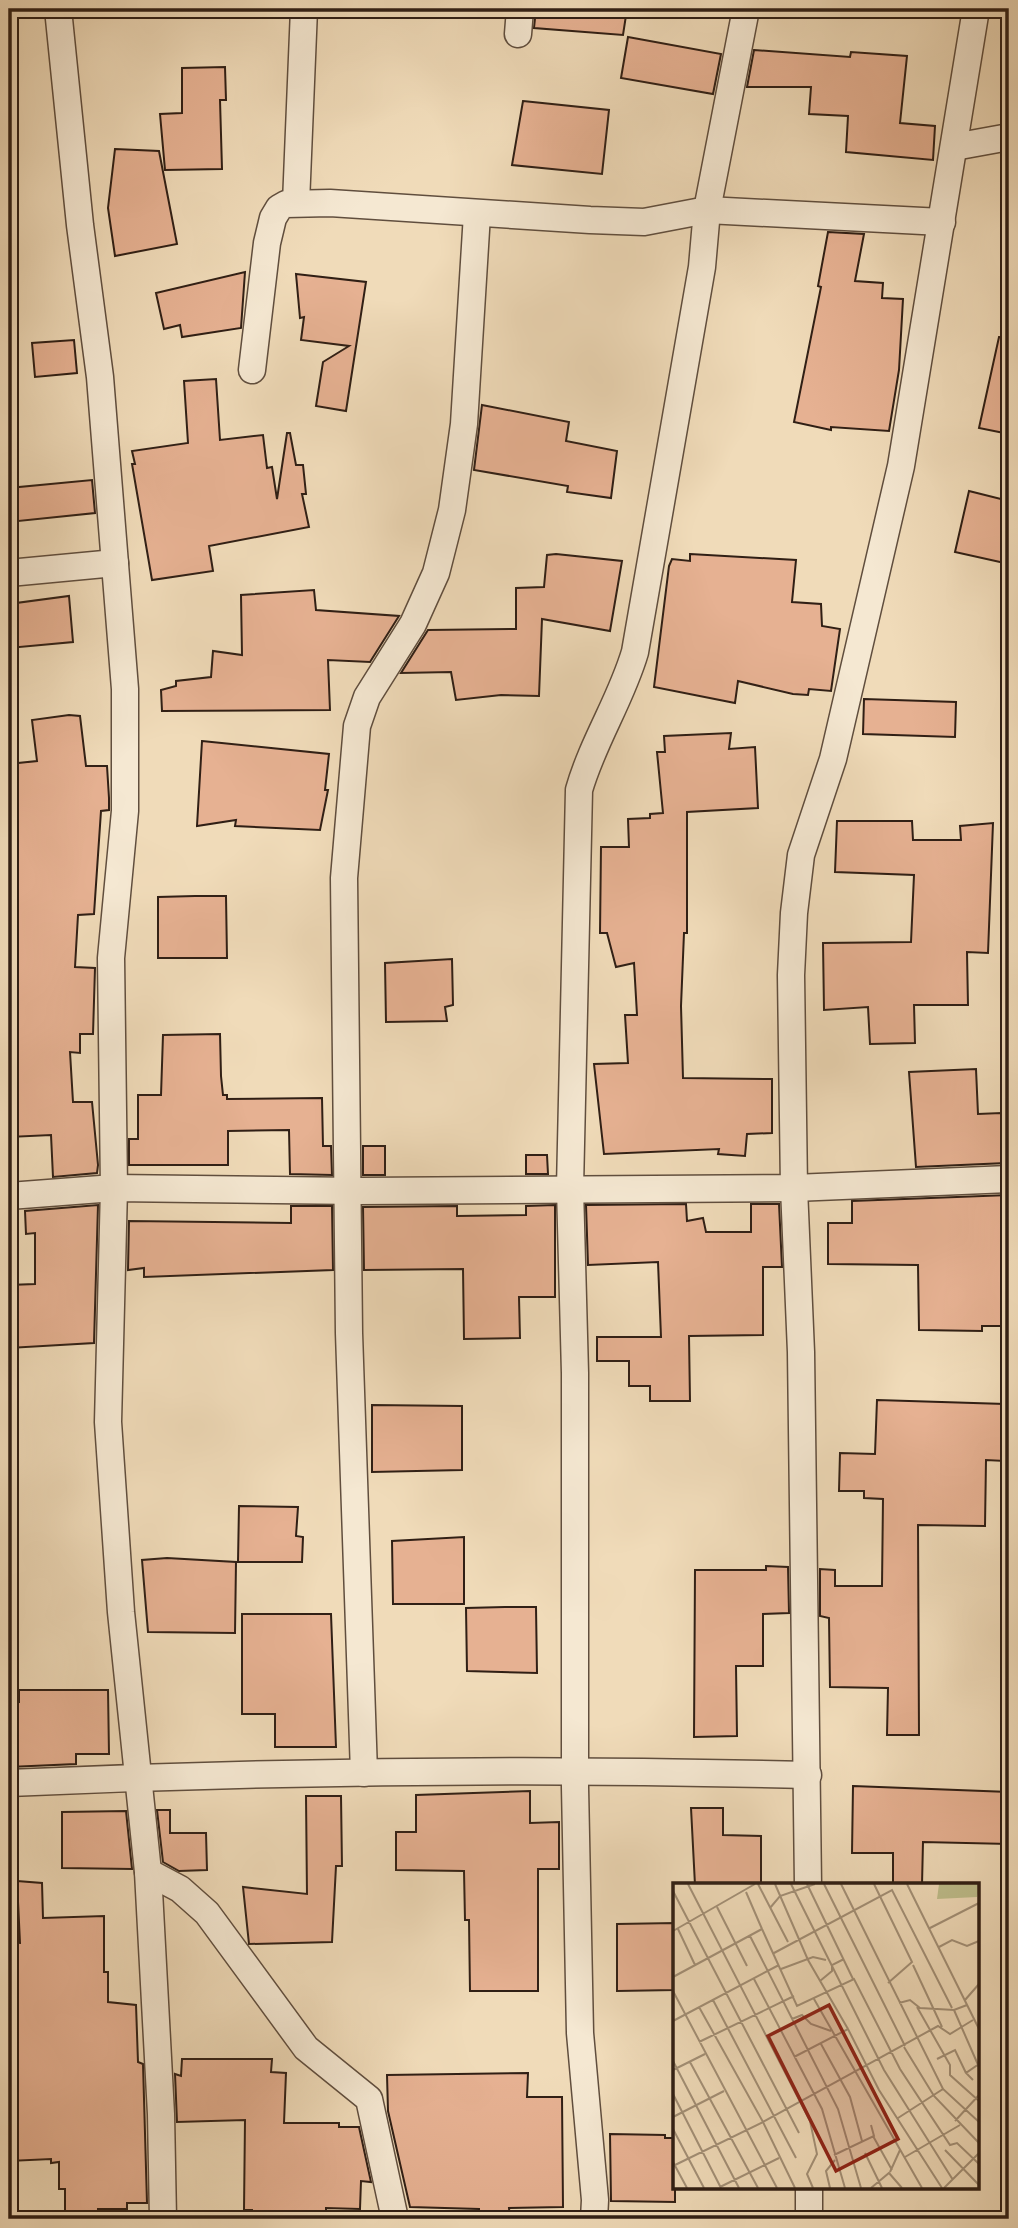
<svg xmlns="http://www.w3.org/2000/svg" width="1018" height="2228" font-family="Alegreya,serif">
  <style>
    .building { fill: #e6b192; stroke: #301f15; stroke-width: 2 }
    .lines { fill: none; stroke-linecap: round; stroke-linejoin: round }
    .minor-casing { stroke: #604e3e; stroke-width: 29 }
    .minor { stroke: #f5e8d2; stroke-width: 26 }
    .inset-road { fill: none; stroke: #a39077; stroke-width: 2 }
    .view { fill: #8f2418; fill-opacity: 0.15; stroke: #8f2418; stroke-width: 3.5 }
    .inset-edge { fill: none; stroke: #301f15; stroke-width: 3.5 }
  </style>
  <rect width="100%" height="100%" fill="#f0dbb9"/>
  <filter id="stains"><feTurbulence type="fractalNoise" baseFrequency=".00286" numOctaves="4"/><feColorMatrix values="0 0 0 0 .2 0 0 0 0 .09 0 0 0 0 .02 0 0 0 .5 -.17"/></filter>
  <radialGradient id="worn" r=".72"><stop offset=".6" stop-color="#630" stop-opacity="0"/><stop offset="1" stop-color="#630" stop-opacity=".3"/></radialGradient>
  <g class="building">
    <path d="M536,9H627L623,35L534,28Z"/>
    <path d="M628,37L721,54L713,94L621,78Z"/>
    <path d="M754,50L850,57L851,52L907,56L900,123L935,126L933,160L846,152L848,116L809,114L811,87H747Z"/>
    <path d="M225,67L226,100H220L222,169L165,170L160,114L182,113V68Z"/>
    <path d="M523,101L609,110L602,174L512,165Z"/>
    <path d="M115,149L159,151L177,244L115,256L108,208Z"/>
    <path d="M828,232L864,234L855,281L883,283L882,298L903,299L899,370L889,431L831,427V430L794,422L821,287L818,286Z"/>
    <path d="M245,272L241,328L182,337L180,325L164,329L156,293Z"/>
    <path d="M296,274L366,282L346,411L316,406L323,362L349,346L301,340L304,317L300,318Z"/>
    <path d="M999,337L1009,338V434L979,428Z"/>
    <path d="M74,340L77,373L35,377L32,343Z"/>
    <path d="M216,379L220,440L263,435L267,468L272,467L277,499L287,433H290L296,465H303L306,494H302L309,527L209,546L213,571L152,580L132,464H135L132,451L188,443L184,381Z"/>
    <path d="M482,405L569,422L566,441L617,451L611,498L567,492L568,486L474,470Z"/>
    <path d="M92,480L95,513L9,522V488Z"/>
    <path d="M969,491L1009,501V564L955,552Z"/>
    <path d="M556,554L622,561L610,631L542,619L539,696L501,695L456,700L451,672L401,673L428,630L516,629V588L544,587L547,555Z"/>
    <path d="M690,554L796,560L792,602L821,604L822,626L840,629L831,691L809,689L808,695L793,694L738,681L735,703L654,687L669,566L672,559L690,561Z"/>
    <path d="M314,590L316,610L399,616L370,662L328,660L330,710L162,711L161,690L176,686V681L211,677L213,651L242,655L241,595Z"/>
    <path d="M69,596L73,642L9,648V604Z"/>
    <path d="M864,699L956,702L955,737L863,734Z"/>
    <path d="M69,715L80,716L86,766H107L109,798V810L101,811L94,914L78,915L75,967L95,968L93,1034H80V1053L70,1052L73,1102H92L98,1165L97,1173L53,1177L51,1135L9,1137V1034L14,975L9,974V764L37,761L32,720Z"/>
    <path d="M731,733L729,749L755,747L758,808L687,812V933H684L681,1006L683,1078L772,1079V1133L747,1134L745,1156L718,1154L719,1149L604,1154L594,1064L628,1063L625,1015H637L634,963L616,967L607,933H600L601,847H629L628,819L650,818V814L663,813L657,752H665L664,736Z"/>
    <path d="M202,741L329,754L325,790H328L320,830L235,826L236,820L197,826Z"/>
    <path d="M837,821H912L913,840H961L960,826L993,823L988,953L967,952L968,1005H914L915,1043L870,1044L868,1007L824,1010L823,943L911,942L914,875L835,872Z"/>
    <path d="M195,896H226L227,958H158V897Z"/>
    <path d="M452,959L453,1005L445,1007L447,1021L386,1022L385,963Z"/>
    <path d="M220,1034L221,1076L223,1095H227V1099L322,1098L323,1146H331L332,1175L290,1174L289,1130L228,1131V1165H129V1139H138V1095H161L163,1035Z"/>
    <path d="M976,1069L978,1114L1001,1113L1006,1163L916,1167L909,1072Z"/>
    <rect x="363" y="1146" width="22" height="29"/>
    <path d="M526,1155H547L548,1174H526Z"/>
    <path d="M1009,1195L1007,1224H1004V1326H982V1331L919,1330L918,1265L828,1264V1223H852V1201Z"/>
    <path d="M686,1204L687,1221L703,1218L706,1232H751V1204H779L782,1267H763V1335L689,1336L690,1401H650V1386H629V1361H597V1337H661L658,1262L588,1265L586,1205Z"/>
    <path d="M98,1205L94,1343L9,1348V1285L35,1284V1233L26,1234L25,1211Z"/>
    <path d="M555,1205V1297H519L520,1338L464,1339L463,1269L364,1270L363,1207L457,1206V1216L526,1215V1206Z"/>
    <path d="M291,1206H332L333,1270L144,1277V1268L128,1270L129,1221L291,1223Z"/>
    <path d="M877,1400L1005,1404V1461L986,1460L985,1526L918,1525L919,1735H887L888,1688L830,1687L829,1618L820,1616V1569L835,1570V1586H882L883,1499L864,1498V1491H839L840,1453L875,1454Z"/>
    <path d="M372,1405L462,1406V1470L372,1472Z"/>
    <path d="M239,1506L298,1507L296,1536L303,1537L302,1562H238Z"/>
    <path d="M464,1537V1604H393L392,1541Z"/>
    <path d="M167,1558L236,1562L235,1633L148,1632L142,1560Z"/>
    <path d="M766,1566L788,1567L789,1613L763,1614V1666H736L737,1736L694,1737L695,1570H766Z"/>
    <path d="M505,1607H536L537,1673L467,1671L466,1608Z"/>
    <path d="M242,1614H331L336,1747H275V1714H242Z"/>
    <path d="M19,1690H108L109,1754H76V1764L9,1767V1703L19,1702Z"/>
    <path d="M853,1786L1009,1792V1844L923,1842L922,1885H893V1853H852Z"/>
    <path d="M530,1791V1823L559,1822V1869H538V1991H470L469,1920H465L464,1871L396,1870V1832H416V1795Z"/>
    <path d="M306,1796H341L342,1866H336L332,1942L249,1944L243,1887L307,1894Z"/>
    <path d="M691,1808H723V1835L761,1836V1885H695Z"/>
    <path d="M157,1810H170V1833H206L207,1870L179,1871L163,1862Z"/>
    <path d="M126,1811L132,1869L62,1868V1812Z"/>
    <path d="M17,1881L42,1883L43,1918L104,1916V1972H108V2002L136,2005L138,2062L143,2064L147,2203H127V2209H98V2219H65V2189H59V2162L51,2163V2159L9,2161V1942L20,1943Z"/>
    <path d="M675,1923V1990L617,1991V1924Z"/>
    <path d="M182,2059H272L271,2072L286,2073L284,2123H339V2127H359L371,2182L361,2181L360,2209L326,2208V2219H252V2210H244L245,2120L177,2122L175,2074L181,2076Z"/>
    <path d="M528,2073L527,2097H562L563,2207L509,2208L510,2219H479V2209L410,2207L388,2111L387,2075Z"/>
    <path d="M610,2134L665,2135V2138H675V2202L611,2201Z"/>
  </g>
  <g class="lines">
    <g class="minor-casing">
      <g id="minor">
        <path d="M58,9L80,225L100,377L125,689V811L111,958L114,1188L108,1422L121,1612L148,1872L161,2114L163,2219"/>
        <path d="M518,34L520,9"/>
        <path d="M954,147L1009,137"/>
        <path d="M296,203L304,9"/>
        <path d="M252,370L267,243L273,218L279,208L286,204L330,203L590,220L644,222L707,210L942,222"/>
        <path d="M9,573L115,563"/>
        <path d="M9,1196L114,1188L360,1191L794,1188L1009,1179"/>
        <path d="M364,1773L349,1333L344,878L357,726L367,697L413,624L436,573L452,510L464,424L477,214"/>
        <path d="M9,1783C275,1771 542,1768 808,1775"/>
        <path d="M148,1872L180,1889L207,1913L306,2048L369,2099L395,2219"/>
        <path d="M808,1885L801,1352L794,1188L791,975L794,913L801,855L833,759L901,466L976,9"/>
        <path d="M809,2188V2219"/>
        <path d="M594,2219L595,2200L580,2033L575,1787V1373L570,1188L579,790C593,741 621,700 635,652L702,267L707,210L746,9"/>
      </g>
    </g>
    <use href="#minor" class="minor"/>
  </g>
  <g transform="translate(673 1883)">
    <rect width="306" height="306" fill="#f0dbb9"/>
    <path d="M266,1H306V6L304,14L264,16Z" fill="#bebe8c"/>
    <path class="inset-road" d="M15,1L137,238L144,271L134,291L140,305M85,1L115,59M102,1L135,77L175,146M118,1L211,187L280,297M134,1L180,96M151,1L232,163M168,1L270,206L306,239M201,1L239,79L215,100M234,1L306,146M0,8L126,250M73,9L89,46M44,24L74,83M97,25L107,13L142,1M257,45L306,20M5,46L22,82M0,48L82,1M77,53L165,226L188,305M266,64L279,57L294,63L306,58M101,70L219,7L279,125M240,82L269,144M108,86L140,74L153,77M0,94L89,46L124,123L181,96L227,186L277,262L284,260L306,281M81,96L149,226L172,305M147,98L159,88V82L171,76M0,108L104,305M141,116L249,305M40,117L123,275M292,117L306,101M226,120L237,117L247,125L281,127L294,122M26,124L90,239L265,143L277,151L300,137M244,124L277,182V192L306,218M281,127L306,184M119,136L129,132L138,141L158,148M0,138L106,82M26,159L121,113M148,161L177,214L189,258M231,164L261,213L306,260M121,174L175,146L206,207L269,305M264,176L282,167L293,190M0,178L66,305M17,179L85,305M0,187L32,171M300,197L293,190L306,181M0,211L48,305M0,234L51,208M225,235L270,206M282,238L306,212M0,246L31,305M200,253L219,287M272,267L306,302M192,270L209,305M161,272L201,253L198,242M232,274L287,242M0,279L14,305M0,283L90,239L122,305M217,289L227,267M47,304L106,275M157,305L153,288L162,277M198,305L216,290L229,305M271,305L306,270"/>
    <path class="view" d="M156,122L225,256L163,288L95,153Z"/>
    <rect width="306" height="306" class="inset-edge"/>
  </g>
  <rect width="1018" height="2228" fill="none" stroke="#f0dbb9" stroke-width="35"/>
  <rect x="10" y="10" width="997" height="2207" fill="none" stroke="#301f15" stroke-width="3.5"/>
  <rect x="18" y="18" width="983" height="2193" fill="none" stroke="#301f15" stroke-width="2"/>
  <rect width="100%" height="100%" filter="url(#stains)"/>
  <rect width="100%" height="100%" fill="url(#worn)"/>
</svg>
